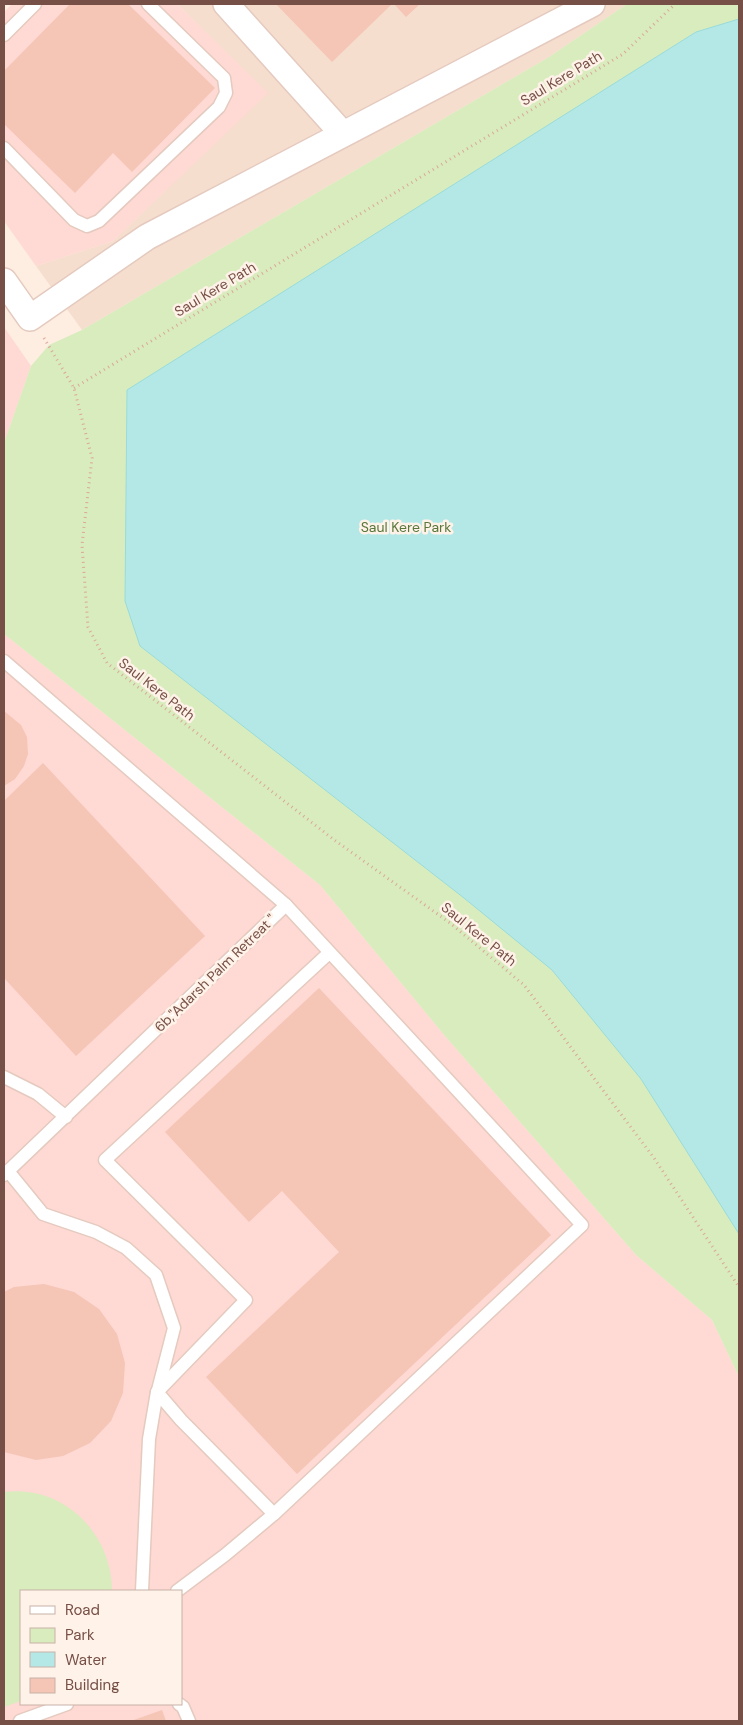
<svg xmlns="http://www.w3.org/2000/svg" width="743" height="1725" font-family="'DM Sans',sans-serif">
  <style>
    .residential { fill: #f6dece }
    .commercial { fill: #ffd9d3; fill-rule: evenodd }
    .green { fill: #d9ecbe }
    .water { fill: #b4e8e7; stroke: #99dbda }
    .building { fill: #f5c5b6 }
    .lines { fill: none; stroke-linecap: round; stroke-linejoin: round }
    .service-casing { stroke: #e4cabf; stroke-width: 15 }
    .minor-casing { stroke: #e4cabf; stroke-width: 28 }
    .path { stroke: #daa89a; stroke-width: 3; stroke-dasharray: 1 4; stroke-linecap: butt }
    .service { stroke: #fff; stroke-width: 12 }
    .minor { stroke: #fff; stroke-width: 25 }
    .labels { text-anchor: middle; stroke-width: 5; stroke-linejoin: round; paint-order: stroke }
    .street-label { font-size: 14px; fill: #764f46; stroke: #fff2e8 }
    .park-label { font-size: 14px; fill: #57773b; stroke: #fff2e8 }
  </style>
  <rect width="100%" height="100%" fill="#feede1"/>
  <path class="residential" d="M177,4H627L549,57L82,330L36,266L113,241L267,93Z"/>
  <g class="commercial">
    <path d="M12,4H177L268,93L113,241L36,266L4,221V12Z"/>
    <path d="M4,327L31,366L4,443Z"/>
    <path d="M4,634L320,885L445,1036L636,1255L712,1320L739,1377V1721H4ZM21,1591H181V1704H21Z"/>
  </g>
  <g class="green">
    <path d="M627,4H739V1377L712,1320L636,1255L445,1036L320,885L4,634V443L31,366L49,345L82,330L549,57Z"/>
    <path d="M4,1492C63,1484 112,1533 112,1591H21V1701L4,1707Z"/>
  </g>
  <path class="water" d="M739,19V1234L641,1079L552,970L464,898L140,646L125,601L127,390L696,32Z"/>
  <g class="building">
    <path d="M70,4H128L215,88L132,172L113,153L75,193L4,124V71Z"/>
    <path d="M276,4H392L332,62Z"/>
    <path d="M394,4H420L406,17Z"/>
    <path d="M4,711L21,725L27,737L28,754L24,766L15,779L4,786Z"/>
    <path d="M43,763L205,936L76,1056L4,978V801Z"/>
    <path d="M319,988L551,1235L297,1474L206,1377L339,1252L282,1191L249,1222L165,1132Z"/>
    <path d="M44,1284L74,1292L99,1309L117,1334L125,1363L123,1393L111,1421L90,1443L63,1456L36,1460L4,1452V1292L14,1287Z"/>
    <path d="M162,1710L166,1721H131Z"/>
  </g>
  <g class="lines">
    <g class="service-casing">
      <g id="service">
        <path d="M4,35L35,4"/>
        <path d="M4,148L74,220L87,226L99,221L219,107L226,93L224,78L148,4"/>
        <path d="M4,661L286,905L4,1175"/>
        <path d="M4,1077L38,1094L66,1117"/>
        <path d="M8,1171L43,1214L96,1232L126,1248L156,1275L174,1328L158,1390"/>
        <path d="M157,1392L246,1300L105,1160L329,953"/>
        <path d="M274,1514L582,1225L286,905"/>
        <path d="M142,1591L149,1439L157,1392L181,1420L274,1514L225,1555L177,1591"/>
        <path d="M179,1704L183,1707L189,1721"/>
        <path d="M20,1721L67,1704"/>
      </g>
    </g>
    <g class="minor-casing">
      <g id="minor">
        <path d="M226,4L342,133"/>
        <path d="M4,281L30,318L147,237L592,4"/>
      </g>
    </g>
    <g class="path">
      <path d="M44,338L74,388L92,458L82,545L88,627L107,663L333,839L450,923L524,985L654,1158L739,1287"/>
      <path d="M74,388L623,54L675,4"/>
    </g>
    <use href="#service" class="service"/>
    <use href="#minor" class="minor"/>
  </g>
  <g class="labels">
    <g class="street-label">
      <text transform="translate(561 78) rotate(-31)" y="5">Saul Kere Path</text>
      <text transform="translate(215 289) rotate(-31)" y="5">Saul Kere Path</text>
      <text transform="translate(157 689) rotate(38)" y="5">Saul Kere Path</text>
      <text transform="translate(479 934) rotate(39)" y="5">Saul Kere Path</text>
      <text transform="translate(215 973) rotate(-44)" y="5">6b,"Adarsh Palm Retreat "</text>
    </g>
    <g class="park-label">
      <text x="406" y="532">Saul Kere Park</text>
    </g>
  </g>
  <rect width="743" height="1725" fill="none" stroke="#764f46" stroke-width="10"/>
  <rect x="20" y="1590" width="162" height="115" fill="#fff2e8" stroke="#c8b1a7"/>
  <rect x="30" y="1606" width="25" height="8" fill="#ffffff" stroke="#c8b1a7"/>
  <text x="65" y="1615" font-size="15" fill="#764f46">Road</text>
  <rect x="30" y="1628" width="25" height="15" fill="#d9ecbe" stroke="#c8b1a7"/>
  <text x="65" y="1640" font-size="15" fill="#764f46">Park</text>
  <rect x="30" y="1652" width="25" height="15" fill="#b4e8e7" stroke="#c8b1a7"/>
  <text x="65" y="1665" font-size="15" fill="#764f46">Water</text>
  <rect x="30" y="1678" width="25" height="15" fill="#f5c5b6" stroke="#c8b1a7"/>
  <text x="65" y="1690" font-size="15" fill="#764f46">Building</text>
</svg>
